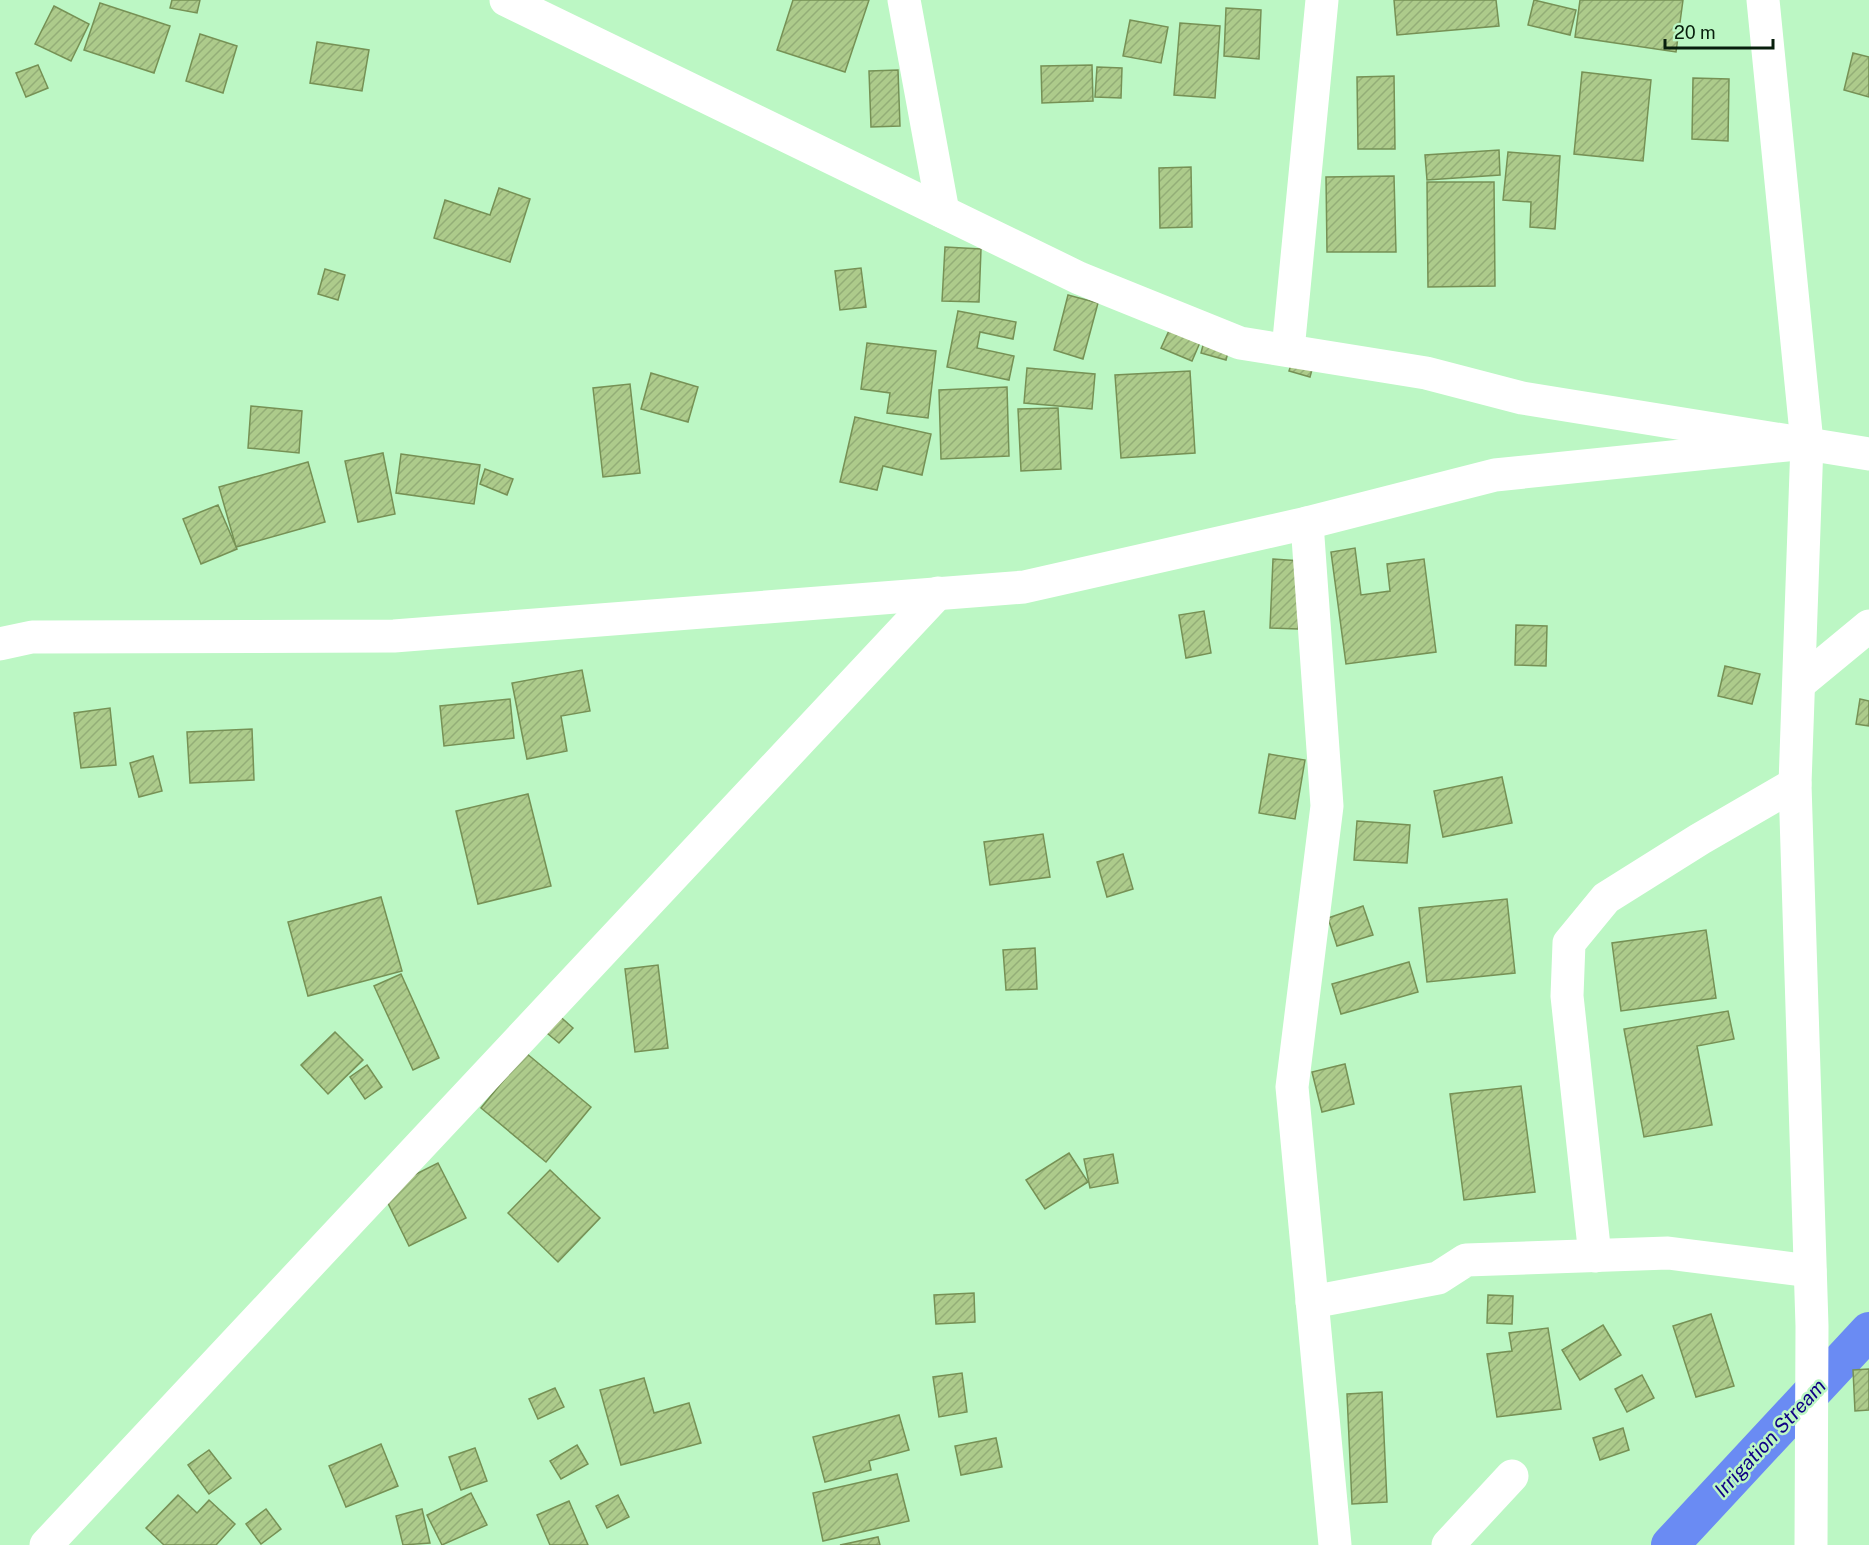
<svg xmlns="http://www.w3.org/2000/svg" width="1869" height="1545" font-family="'Public Sans',sans-serif">
  <style>
    .lines { fill: none; stroke-linecap: round; stroke-linejoin: round }
    .canal { stroke: #6a8bf3; stroke-width: 38 }
    .building { fill: url(#building-hatch); stroke: #769155; stroke-width: 1.5 }
    .minor { stroke: #fff; stroke-width: 33 }
    .labels { text-anchor: middle; stroke-width: 5; stroke-linejoin: round; paint-order: stroke }
    .water-label { font-size: 20px; font-style: italic; fill: #100084; stroke: #bcf7c4 }
  </style>
  <defs>
    <pattern id="building-hatch" width="6" height="6" patternUnits="userSpaceOnUse" patternTransform="scale(1.5)"><rect width="6" height="6" fill="#adcb8b"/><path d="M-1 1l2-2M0 6l6-6M5 7l2-2" fill="none" stroke="#93ae77"/></pattern>
  </defs>
  <rect width="100%" height="100%" fill="#bcf7c4"/>
  <g class="lines">
    <path class="canal" d="M1670,1545L1869,1331"/>
  </g>
  <g class="building">
    <path d="M172,0H200L197,13L170,8Z"/>
    <path d="M793,0H869L845,72L777,50Z"/>
    <path d="M1394,0H1496L1499,26L1397,35Z"/>
    <path d="M1534,0L1576,10L1570,35L1528,25Z"/>
    <path d="M1580,0H1683L1676,52L1575,37Z"/>
    <path d="M100,3L170,26L154,73L84,50Z"/>
    <path d="M54,6L89,24L71,61L35,44Z"/>
    <path d="M1226,8L1261,10L1259,59L1224,56Z"/>
    <path d="M1130,20L1168,27L1161,63L1123,56Z"/>
    <path d="M1180,23L1220,26L1215,98L1174,95Z"/>
    <path d="M200,34L237,46L223,93L186,81Z"/>
    <path d="M317,42L369,50L362,91L310,83Z"/>
    <path d="M1853,53L1869,57V97L1844,90Z"/>
    <path d="M38,65L48,88L26,97L16,73Z"/>
    <path d="M1092,65L1093,101L1042,103L1041,66Z"/>
    <path d="M1097,67L1122,68L1121,98L1095,97Z"/>
    <path d="M898,70L900,126L871,127L869,71Z"/>
    <path d="M1582,72L1651,80L1643,161L1574,154Z"/>
    <path d="M1394,76L1395,149H1358L1357,77Z"/>
    <path d="M1693,78L1729,79L1728,141L1692,139Z"/>
    <path d="M1499,150L1500,175L1427,180L1425,155Z"/>
    <path d="M1508,152L1560,156L1555,229L1530,227L1531,202L1503,200Z"/>
    <path d="M1191,167L1192,227L1160,228L1159,168Z"/>
    <path d="M1394,176L1396,252H1327L1326,177Z"/>
    <path d="M1427,182H1494L1495,286L1428,287Z"/>
    <path d="M499,188L530,199L510,262L434,238L445,200L490,215Z"/>
    <path d="M945,247L981,249L979,302L942,301Z"/>
    <path d="M861,268L866,307L840,310L835,271Z"/>
    <path d="M325,269L345,275L338,300L318,294Z"/>
    <path d="M1068,295L1098,303L1083,359L1054,350Z"/>
    <path d="M958,311L1016,322L1013,339L980,332L977,348L1014,356L1009,380L947,367Z"/>
    <path d="M1178,311L1208,324L1192,361L1161,348Z"/>
    <path d="M1210,318L1235,325L1226,360L1201,353Z"/>
    <path d="M867,343L936,351L928,418L887,413L890,393L861,389Z"/>
    <path d="M1297,346L1317,351L1310,377L1289,371Z"/>
    <path d="M1027,368L1095,374L1092,409L1024,403Z"/>
    <path d="M1190,371L1195,453L1121,458L1115,375Z"/>
    <path d="M651,373L698,387L688,422L641,409Z"/>
    <path d="M630,384L640,473L603,477L593,388Z"/>
    <path d="M1007,387L1009,456L941,459L939,390Z"/>
    <path d="M251,406L302,411L299,453L248,448Z"/>
    <path d="M1058,408L1061,469L1021,471L1018,409Z"/>
    <path d="M855,417L931,434L922,475L883,466L877,490L840,482Z"/>
    <path d="M383,453L395,514L358,522L345,461Z"/>
    <path d="M401,454L480,465L474,504L396,493Z"/>
    <path d="M308,462L325,522L236,547L219,487Z"/>
    <path d="M485,469L513,479L507,495L480,484Z"/>
    <path d="M218,505L237,549L201,564L183,519Z"/>
    <path d="M1355,548L1361,595L1390,591L1387,564L1424,559L1436,652L1346,664L1331,552Z"/>
    <path d="M1273,559L1301,561L1298,629L1270,628Z"/>
    <path d="M1204,611L1211,653L1186,658L1179,615Z"/>
    <path d="M1516,625L1547,626L1546,666L1515,665Z"/>
    <path d="M1725,666L1760,674L1752,704L1718,696Z"/>
    <path d="M582,670L590,711L561,716L567,751L527,759L512,683Z"/>
    <path d="M510,699L514,738L444,746L440,706Z"/>
    <path d="M1860,699L1869,701V726L1856,724Z"/>
    <path d="M110,708L116,765L81,768L74,713Z"/>
    <path d="M252,729L254,780L190,783L187,732Z"/>
    <path d="M1269,754L1305,760L1295,819L1259,813Z"/>
    <path d="M153,756L162,791L139,797L130,763Z"/>
    <path d="M1502,777L1512,823L1443,837L1434,791Z"/>
    <path d="M528,794L551,886L478,904L456,811Z"/>
    <path d="M1357,821L1410,825L1407,863L1354,860Z"/>
    <path d="M1043,834L1050,877L990,885L984,842Z"/>
    <path d="M1123,854L1133,889L1107,897L1097,862Z"/>
    <path d="M381,897L402,971L308,996L288,922Z"/>
    <path d="M1507,899L1515,973L1427,982L1419,908Z"/>
    <path d="M1363,906L1373,935L1337,946L1328,918Z"/>
    <path d="M1706,930L1716,998L1621,1011L1612,943Z"/>
    <path d="M1035,948L1037,989L1006,990L1003,950Z"/>
    <path d="M1409,962L1418,992L1341,1014L1332,984Z"/>
    <path d="M658,965L668,1048L635,1052L625,969Z"/>
    <path d="M401,974L439,1058L413,1070L374,986Z"/>
    <path d="M1728,1011L1734,1039L1697,1046L1712,1125L1644,1137L1624,1029Z"/>
    <path d="M556,1013L573,1028L559,1043L542,1029Z"/>
    <path d="M335,1032L363,1060L328,1094L301,1065Z"/>
    <path d="M526,1053L591,1107L546,1162L481,1108Z"/>
    <path d="M1345,1064L1354,1104L1322,1112L1312,1072Z"/>
    <path d="M367,1065L382,1087L365,1099L350,1077Z"/>
    <path d="M1521,1086L1535,1192L1464,1200L1450,1094Z"/>
    <path d="M1069,1153L1088,1182L1045,1209L1026,1180Z"/>
    <path d="M1113,1154L1118,1183L1090,1188L1084,1159Z"/>
    <path d="M438,1163L466,1218L409,1246L382,1191Z"/>
    <path d="M550,1170L600,1218L558,1262L508,1213Z"/>
    <path d="M974,1293L975,1322L936,1324L934,1295Z"/>
    <path d="M1488,1295L1513,1296L1512,1324L1487,1323Z"/>
    <path d="M1711,1314L1734,1386L1696,1397L1673,1326Z"/>
    <path d="M1603,1325L1621,1355L1580,1380L1562,1350Z"/>
    <path d="M1548,1328L1561,1409L1497,1417L1487,1354L1512,1351L1509,1333Z"/>
    <path d="M1869,1369V1410L1855,1411L1853,1370Z"/>
    <path d="M962,1373L967,1412L939,1417L933,1377Z"/>
    <path d="M1642,1375L1654,1398L1627,1412L1615,1389Z"/>
    <path d="M644,1378L654,1413L689,1403L701,1443L621,1465L600,1390Z"/>
    <path d="M555,1388L564,1407L538,1419L529,1399Z"/>
    <path d="M1382,1392L1387,1502L1352,1504L1347,1394Z"/>
    <path d="M899,1415L909,1450L869,1461L871,1470L825,1482L813,1437Z"/>
    <path d="M1623,1428L1629,1450L1600,1460L1593,1438Z"/>
    <path d="M996,1438L1002,1467L961,1475L955,1446Z"/>
    <path d="M381,1444L398,1486L346,1507L329,1466Z"/>
    <path d="M577,1445L588,1464L561,1479L550,1461Z"/>
    <path d="M475,1448L487,1481L461,1490L449,1457Z"/>
    <path d="M209,1450L231,1478L209,1494L188,1465Z"/>
    <path d="M897,1474L909,1521L823,1541L813,1493Z"/>
    <path d="M471,1493L487,1525L442,1545L427,1515Z"/>
    <path d="M178,1495L197,1513L209,1500L235,1524L216,1545H164L146,1528Z"/>
    <path d="M618,1495L629,1517L607,1528L596,1506Z"/>
    <path d="M569,1501L588,1545H550L537,1515Z"/>
    <path d="M266,1509L281,1529L261,1544L246,1524Z"/>
    <path d="M422,1509L430,1543L403,1545L396,1516Z"/>
    <path d="M878,1537L880,1545H840Z"/>
  </g>
  <g class="lines">
    <g class="minor">
      <path d="M506,0L1079,278L1240,343L1426,373L1522,398L1869,454"/>
      <path d="M904,0L943,212"/>
      <path d="M1763,0L1807,443L1795,784L1812,1326L1811,1545"/>
      <path d="M1288,350L1322,0"/>
      <path d="M1307,523L1327,806L1292,1087L1335,1545"/>
      <path d="M0,644L32,637L394,636L1024,587L1307,523L1495,475L1807,443"/>
      <path d="M1800,683L1869,626"/>
      <path d="M1595,1256L1567,996L1569,943L1606,898L1700,839L1795,784"/>
      <path d="M1312,1302L1438,1278L1466,1260L1668,1253L1810,1271"/>
      <path d="M46,1545L938,593"/>
      <path d="M1448,1545L1512,1476"/>
    </g>
  </g>
  <g class="labels">
    <g class="water-label">
      <text transform="translate(1770 1438) rotate(-47)" y="7">Irrigation Stream</text>
    </g>
  </g>
  <path d="M1665 39v9h108v-9" fill="none" stroke="#071e0c" stroke-width="3"/>
  <text x="1674" y="39" font-size="18" fill="#071e0c" stroke="#bcf7c4" stroke-width="4.5" paint-order="stroke">20 m</text>
</svg>
